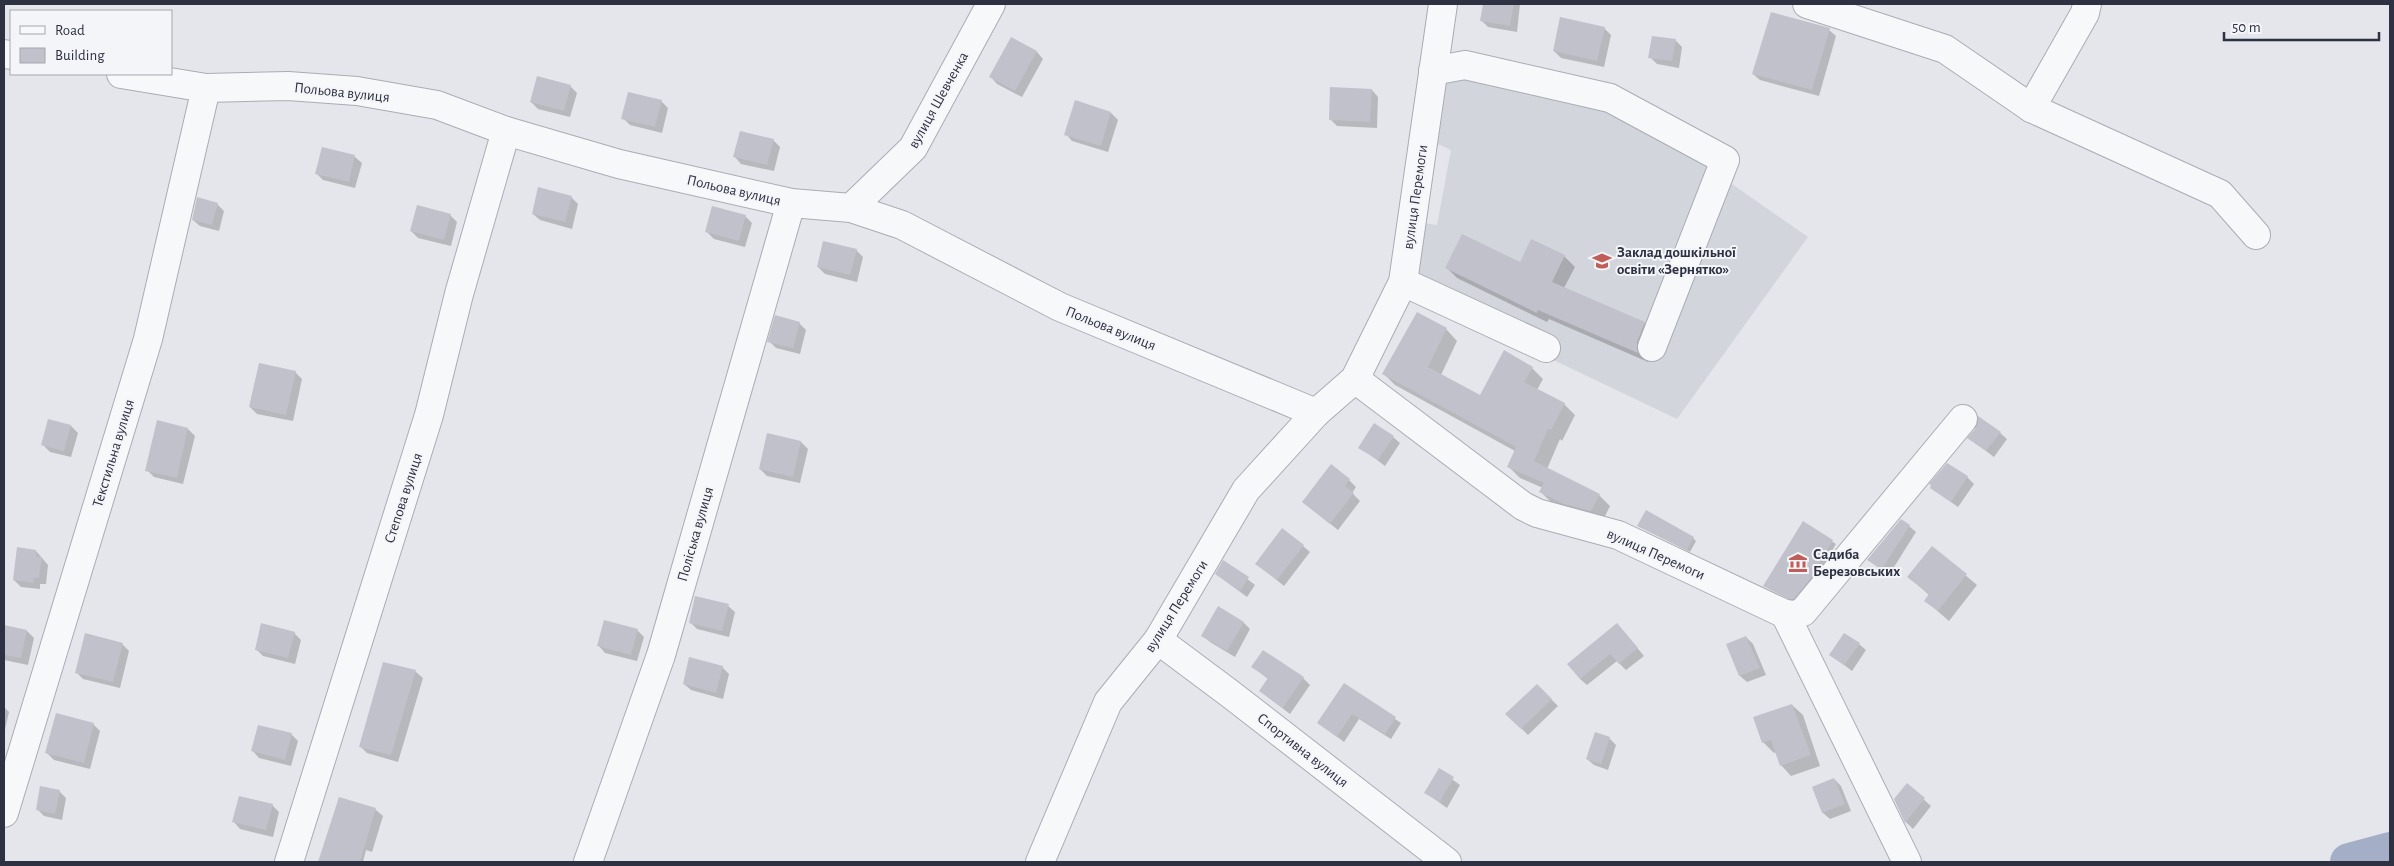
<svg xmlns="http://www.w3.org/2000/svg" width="2394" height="866" font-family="'Alegreya Sans',sans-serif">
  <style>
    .built { fill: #d3d5dd }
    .shadow { fill: #0003 }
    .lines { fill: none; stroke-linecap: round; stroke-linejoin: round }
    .river { stroke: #a4aec7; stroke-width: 38 }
    .building { fill: #c0c1ca }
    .minor-casing { stroke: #aaacb5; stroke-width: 30 }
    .minor { stroke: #f7f8fa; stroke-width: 28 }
    .labels { text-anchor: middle; stroke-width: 4; stroke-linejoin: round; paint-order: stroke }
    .street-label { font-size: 15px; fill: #2e3142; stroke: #f4f5f8 }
    .poi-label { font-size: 15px; font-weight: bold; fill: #2e3142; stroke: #f4f5f8; text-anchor: start }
  </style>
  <rect width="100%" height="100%" fill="#e5e6eb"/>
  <path class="built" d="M1466,72L1609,105L1719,175L1808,237L1677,419L1409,291L1418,222L1437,225L1451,150L1431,141L1443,79Z"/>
  <g class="shadow">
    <path d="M1484,4H1520L1517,32L1488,27L1481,20Z"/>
    <path d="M1604,28L1611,35L1604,67L1561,58L1554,51Z"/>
    <path d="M1829,30L1836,36L1819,96L1760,80L1753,74Z"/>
    <path d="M1012,38L1037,52L1043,59L1022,97L997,84L991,77Z"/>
    <path d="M1675,40L1682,47L1679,68L1657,64L1650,57Z"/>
    <path d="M570,86L577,93L570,117L538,109L531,102Z"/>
    <path d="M1372,90L1378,97L1377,128L1337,126L1330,119Z"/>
    <path d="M661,101L668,108L662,133L630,125L623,118Z"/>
    <path d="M1076,102L1111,113L1118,120L1108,152L1072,141L1066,134Z"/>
    <path d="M773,140L780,147L774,171L741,164L735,157Z"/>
    <path d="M322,149L355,157L362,163L355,188L323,180L316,173Z"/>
    <path d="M571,197L578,204L572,229L540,220L533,214Z"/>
    <path d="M217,204L224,211L219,231L200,226L193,220Z"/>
    <path d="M450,215L457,222L451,246L418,238L411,231Z"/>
    <path d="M745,216L752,223L745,247L714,239L707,232Z"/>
    <path d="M1532,240L1564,256L1575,267L1564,288L1644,323L1655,334L1647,353L1648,362L1549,319L1547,322L1457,278L1447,268L1520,264Z"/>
    <path d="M856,250L863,257L857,282L825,274L818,267Z"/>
    <path d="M799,323L806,330L800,354L776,348L769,341Z"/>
    <path d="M1446,329L1457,341L1441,375L1481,396L1532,368L1543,379L1537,390L1564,404L1575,415L1562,441L1560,439L1547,469L1599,495L1610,506L1602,522L1552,503L1541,492L1543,488L1520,478L1509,467L1515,451L1395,385L1383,373Z"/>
    <path d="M295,372L302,379L293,421L257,414L250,407Z"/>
    <path d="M49,420L71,426L78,433L71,457L50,452L43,445Z"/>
    <path d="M188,429L195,436L183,484L154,477L147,470Z"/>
    <path d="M2000,433L2007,439L1994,457L1969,438Z"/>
    <path d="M768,435L801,442L808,449L800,483L767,476L760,469Z"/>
    <path d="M1393,437L1400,443L1385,466L1360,447Z"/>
    <path d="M1967,477L1974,484L1958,507L1931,488Z"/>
    <path d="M1349,480L1356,487L1352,493L1360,501L1338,530L1303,502Z"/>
    <path d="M1803,523L1836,544L1811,585L1797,601H1793L1764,586Z"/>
    <path d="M1638,526L1693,538L1696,541L1690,552Z"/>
    <path d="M1909,526L1916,532L1889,575L1868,560Z"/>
    <path d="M1303,546L1310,552L1284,586L1257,564Z"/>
    <path d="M1932,547L1977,585L1949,621L1926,601L1930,596L1909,577Z"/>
    <path d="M36,551L48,565L46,584H40V589L21,587L14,580Z"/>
    <path d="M1224,561L1255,585L1247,597L1216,574Z"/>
    <path d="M728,606L735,612L729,637L697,629L690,622Z"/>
    <path d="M1219,608L1244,623L1250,629L1235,657L1210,642L1203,636Z"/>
    <path d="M4,626L27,631L34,638L28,665L4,660Z"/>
    <path d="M637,630L644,637L637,661L605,653L599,646Z"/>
    <path d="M1623,631L1644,656L1626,670L1617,661L1587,685L1580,679Z"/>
    <path d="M294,633L301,640L295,664L263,656L256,649Z"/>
    <path d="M1746,637L1753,644L1766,675L1747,682L1740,676L1727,645Z"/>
    <path d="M122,644L129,651L120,688L83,679L76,672Z"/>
    <path d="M1859,644L1866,650L1852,671L1831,655Z"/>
    <path d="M384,663L416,672L423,678L398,762L367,753L360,746Z"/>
    <path d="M722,667L729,674L723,699L691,690L684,684Z"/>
    <path d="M1253,667L1303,678L1310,685L1290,714L1260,691L1268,679Z"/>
    <path d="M1344,685L1401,723L1391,739L1359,719L1344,742L1319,723Z"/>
    <path d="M1537,685L1558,706L1528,735L1507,714Z"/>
    <path d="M1792,705L1803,715L1820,766L1791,776L1781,765L1776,752L1774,753L1763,742Z"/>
    <path d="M4,707L9,712L4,734Z"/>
    <path d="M93,724L100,731L90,769L54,760L47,753Z"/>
    <path d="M291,734L298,741L291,766L259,758L253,751Z"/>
    <path d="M1609,738L1616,745L1608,770L1594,765L1587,759Z"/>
    <path d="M1439,770L1460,785L1447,808L1426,793Z"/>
    <path d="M1834,779L1841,786L1851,811L1830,819L1823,813L1813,787Z"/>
    <path d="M1907,785L1931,806L1913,829L1906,822L1895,799Z"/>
    <path d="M59,791L66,798L62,820L44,816L37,809Z"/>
    <path d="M339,798L376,810L383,816L372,852L366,850L363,862H321Z"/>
    <path d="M272,805L279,812L273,837L240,829L234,822Z"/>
  </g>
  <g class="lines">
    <path class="river" d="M2349,862L2390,851"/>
  </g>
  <g class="building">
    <path d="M1483,4H1514L1510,26L1480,21Z"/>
    <path d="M1771,12L1830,28L1812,90L1752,74Z"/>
    <path d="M1560,17L1605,27L1597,61L1553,51Z"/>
    <path d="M1652,36L1676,39L1672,61L1648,58Z"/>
    <path d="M1011,37L1037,51L1015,91L989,77Z"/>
    <path d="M537,76L571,85L564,111L530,102Z"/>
    <path d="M1330,87L1372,89L1370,122L1329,120Z"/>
    <path d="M628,92L662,100L655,127L621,119Z"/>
    <path d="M1075,100L1111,112L1101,146L1064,135Z"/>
    <path d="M740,131L774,139L767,165L733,157Z"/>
    <path d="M322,147L355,155L349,182L315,174Z"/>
    <path d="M538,187L572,196L565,222L532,214Z"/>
    <path d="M197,197L218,203L212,225L192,220Z"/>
    <path d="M417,205L451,214L444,240L410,231Z"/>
    <path d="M712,206L746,215L739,241L705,232Z"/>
    <path d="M1462,234L1520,262L1531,239L1565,255L1552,282L1645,322L1637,342L1638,353L1538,310L1537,313L1445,268Z"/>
    <path d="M823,241L857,249L850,275L817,267Z"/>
    <path d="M1417,312L1447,328L1428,367L1480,395L1504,350L1533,367L1524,382L1565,403L1551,430L1548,429L1534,461L1600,494L1591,511L1564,504L1539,492L1544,483L1507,467L1516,447L1382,374Z"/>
    <path d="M775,315L800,322L793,348L767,342Z"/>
    <path d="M259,363L296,371L286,415L249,407Z"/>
    <path d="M1978,416L2001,432L1986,451L1967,438L1975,429Z"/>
    <path d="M48,419L71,425L64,451L41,445Z"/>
    <path d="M157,420L188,428L177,478L145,471Z"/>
    <path d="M1374,423L1394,436L1378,460L1358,448Z"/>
    <path d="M767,433L801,441L793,477L759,469Z"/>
    <path d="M1947,463L1968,476L1951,502L1930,488L1931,485L1929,484Z"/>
    <path d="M1331,464L1350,479L1345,486L1354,493L1330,524L1302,502Z"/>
    <path d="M1646,510L1694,537L1687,550L1637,526Z"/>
    <path d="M1901,519L1910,525L1882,569L1867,560Z"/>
    <path d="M1803,521L1833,540L1808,582L1794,599H1789L1763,586Z"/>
    <path d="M1282,528L1304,545L1277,580L1255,564Z"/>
    <path d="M1932,546L1967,574L1938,611L1924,601L1929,594L1907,577Z"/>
    <path d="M17,547L36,550V556L42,557L39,578H34L33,583L13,580Z"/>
    <path d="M1223,560L1249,577L1240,591L1215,574Z"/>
    <path d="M695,596L729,604L722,631L689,623Z"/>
    <path d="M1218,606L1244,622L1227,651L1201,636Z"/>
    <path d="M604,620L638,629L631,655L597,646Z"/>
    <path d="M261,623L295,632L288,658L255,650Z"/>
    <path d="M1617,623L1638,648L1619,664L1610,654L1580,679L1567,664Z"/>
    <path d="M4,625L27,630L21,658L4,655Z"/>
    <path d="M85,633L123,643L113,682L75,673Z"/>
    <path d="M1844,633L1860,643L1844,665L1829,655Z"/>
    <path d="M1746,636L1760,668L1739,676L1726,644Z"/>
    <path d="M1263,650L1304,677L1283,708L1259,691L1268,678L1251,667Z"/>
    <path d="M689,657L723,666L716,693L683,684Z"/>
    <path d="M383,662L416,670L391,755L359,747Z"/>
    <path d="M1344,683L1396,717L1385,734L1352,714L1337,737L1317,723Z"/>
    <path d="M1537,684L1552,699L1521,729L1505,714Z"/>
    <path d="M1792,704L1811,755L1780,766L1771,740L1762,743L1753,717Z"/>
    <path d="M56,713L94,723L84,763L45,753Z"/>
    <path d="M258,725L292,733L285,760L251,751Z"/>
    <path d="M1595,732L1610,737L1601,764L1586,759Z"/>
    <path d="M1439,768L1454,777L1440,802L1424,793Z"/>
    <path d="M1834,778L1845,804L1822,813L1812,787Z"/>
    <path d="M1907,783L1925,798L1905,823L1894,799Z"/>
    <path d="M40,786L60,790L55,814L36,810Z"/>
    <path d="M239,796L273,804L266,830L232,822Z"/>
    <path d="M339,797L376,808L360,862H318Z"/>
  </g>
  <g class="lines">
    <g class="minor-casing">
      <g id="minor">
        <path d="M1807,4L1945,49L2031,108L2220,194L2256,235"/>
        <path d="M4,54L11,55"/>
        <path d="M1433,71L1465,65L1610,98L1725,160L1652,347"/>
        <path d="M121,74L206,88L288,86L357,91L437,105L506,131L619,164L791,203L851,208L902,225L1060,307L1316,413"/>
        <path d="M2031,108L2085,13L2087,4"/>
        <path d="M851,208L913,148L991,4"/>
        <path d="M1403,282L1546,348"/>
        <path d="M1355,379L1523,506L1537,513L1618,535L1785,614"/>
        <path d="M1158,640L1229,693L1447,862"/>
        <path d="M4,813L148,339L206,88"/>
        <path d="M289,862L429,415L459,294L506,131"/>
        <path d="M588,862L661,655L791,203"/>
        <path d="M1040,862L1108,702L1158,640L1246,490L1316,413L1355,379L1403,282L1443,4"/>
        <path d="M1907,862L1785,614L1794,615L1803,612L1963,419"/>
      </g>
    </g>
    <use href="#minor" class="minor"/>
  </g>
  <defs>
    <g id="school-bare" transform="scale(1.5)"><path d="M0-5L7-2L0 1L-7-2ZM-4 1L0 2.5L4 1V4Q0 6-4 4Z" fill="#c15d59" stroke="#f4f5f8" stroke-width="2.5" paint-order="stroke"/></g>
    <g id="museum-bare" transform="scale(1.5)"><path d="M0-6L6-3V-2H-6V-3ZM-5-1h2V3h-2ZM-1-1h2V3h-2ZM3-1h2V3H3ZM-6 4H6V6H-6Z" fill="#c15d59" stroke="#f4f5f8" stroke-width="2.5" paint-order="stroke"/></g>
  </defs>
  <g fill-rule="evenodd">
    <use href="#school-bare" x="1602" y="261"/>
    <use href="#museum-bare" x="1798" y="563"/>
  </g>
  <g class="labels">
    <g class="street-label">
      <text transform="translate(342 92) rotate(6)" y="5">Польова вулиця</text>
      <text transform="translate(938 100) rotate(-61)" y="5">вулиця Шевченка</text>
      <text transform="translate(734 190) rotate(13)" y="5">Польова вулиця</text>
      <text transform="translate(1415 197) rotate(-82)" y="5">вулиця Перемоги</text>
      <text transform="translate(1111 328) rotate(22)" y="5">Польова вулиця</text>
      <text transform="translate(113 453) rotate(-73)" y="5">Текстильна вулиця</text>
      <text transform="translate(403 498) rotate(-72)" y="5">Степова вулиця</text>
      <text transform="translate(695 534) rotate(-74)" y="5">Поліська вулиця</text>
      <text transform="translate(1656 554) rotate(24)" y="5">вулиця Перемоги</text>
      <text transform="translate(1176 606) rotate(-58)" y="5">вулиця Перемоги</text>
      <text transform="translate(1303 750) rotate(38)" y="5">Спортивна вулиця</text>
    </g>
    <g class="poi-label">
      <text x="1617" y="257">Заклад дошкільної<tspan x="1617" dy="17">освіти «Зернятко»</tspan></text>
      <text x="1813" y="559">Садиба<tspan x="1813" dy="17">Березовських</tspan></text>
    </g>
  </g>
  <rect width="2394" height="866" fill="none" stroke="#2e3142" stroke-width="10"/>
  <rect x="10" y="10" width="162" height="65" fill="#f4f5f8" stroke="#a5a7af"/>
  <rect x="20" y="26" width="25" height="8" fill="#f7f8fa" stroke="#a5a7af"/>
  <text x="55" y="35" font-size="15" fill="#2e3142">Road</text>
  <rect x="20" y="48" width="25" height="15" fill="#c0c1ca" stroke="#a5a7af"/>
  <text x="55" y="60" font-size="15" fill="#2e3142">Building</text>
  <path d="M2224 32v8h155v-8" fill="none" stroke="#2e3142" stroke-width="2.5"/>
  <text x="2232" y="32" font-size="15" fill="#2e3142" stroke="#f4f5f8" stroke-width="4" paint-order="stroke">50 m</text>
</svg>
